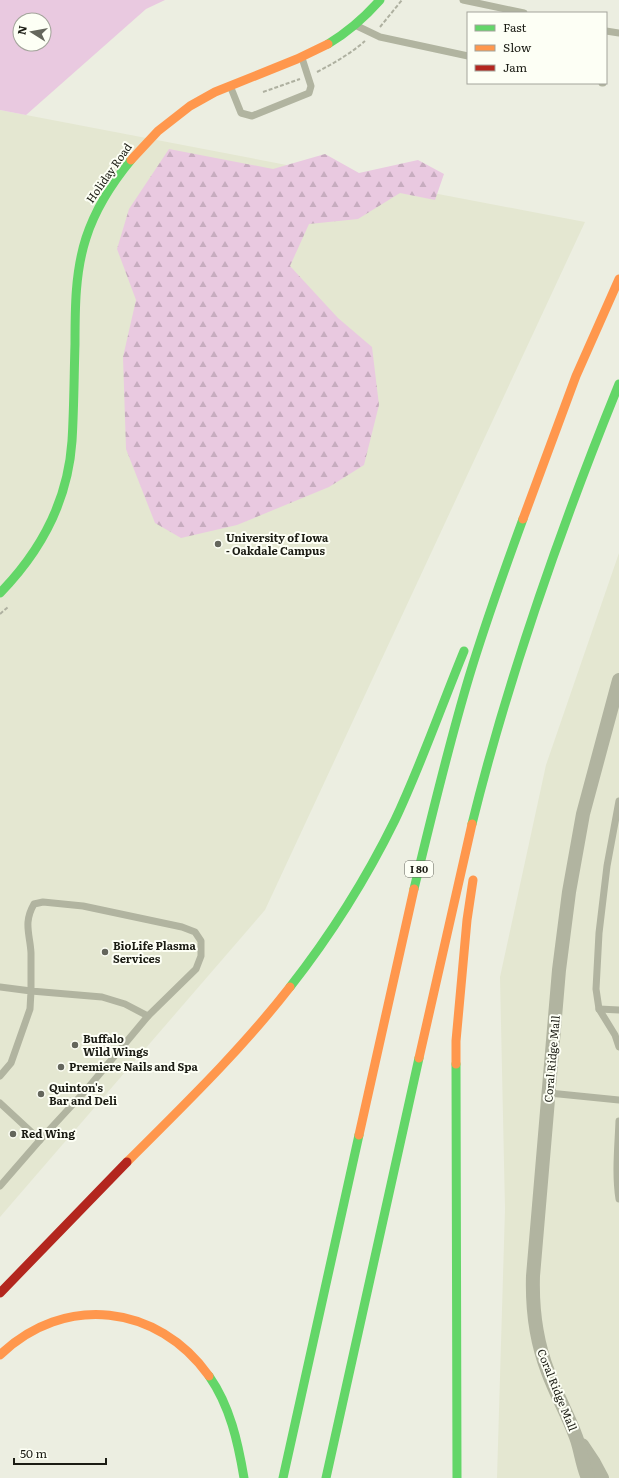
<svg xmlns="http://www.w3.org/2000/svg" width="619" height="1478" font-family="Literata,serif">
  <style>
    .built { fill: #e4e7d1 }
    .forest { fill: url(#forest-firs) }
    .green { fill: #e9c9e0; fill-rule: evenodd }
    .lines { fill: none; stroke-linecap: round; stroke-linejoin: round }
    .path { stroke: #aeb0a0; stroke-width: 2; stroke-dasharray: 4 2; stroke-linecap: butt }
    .lane { stroke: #b1b4a0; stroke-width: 7 }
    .street { stroke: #b1b4a0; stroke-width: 14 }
    .fast { stroke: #63d668; stroke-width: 9 }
    .slow { stroke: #ff974d; stroke-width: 9 }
    .jam { stroke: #b3261e; stroke-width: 9 }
    .poi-dot { fill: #64665c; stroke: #fdfff5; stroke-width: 1.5 }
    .labels { text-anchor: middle; stroke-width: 4; stroke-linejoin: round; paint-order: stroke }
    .shield { fill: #fdfff5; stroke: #5f6058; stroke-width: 1 }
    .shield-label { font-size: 10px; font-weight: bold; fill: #1b1c14 }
    .street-label { font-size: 11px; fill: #1b1c14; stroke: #fdfff5 }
    .poi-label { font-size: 11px; font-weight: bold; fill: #1b1c14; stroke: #fdfff5; text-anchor: start }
  </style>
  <defs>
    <pattern id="forest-firs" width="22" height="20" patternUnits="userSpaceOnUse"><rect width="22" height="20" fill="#e9c9e0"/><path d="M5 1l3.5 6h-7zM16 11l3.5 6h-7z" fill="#c7acbf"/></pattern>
  </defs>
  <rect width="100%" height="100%" fill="#eceee1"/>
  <g class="built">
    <path d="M0,110L585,222L265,910L0,1217Z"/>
    <path d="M619,553V1478H497L505,1209L500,977L546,765Z"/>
  </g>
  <path class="forest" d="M169,149L273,169L325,154L359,173L418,160L444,174L435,200L400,193L358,219L309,224L290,266L338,318L372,347L379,405L364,465L329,487L237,525L181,538L155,523L126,449L123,357L136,300L117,249L129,209Z"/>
  <path class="green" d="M0,0H165L146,9L26,115L0,110ZM20,20H44V44H20Z"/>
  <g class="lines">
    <g class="path">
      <path d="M380,27L402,0"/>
      <path d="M317,72C334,63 350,54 365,41"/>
      <path d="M263,92L300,79"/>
      <path d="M0,614L8,607"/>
    </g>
    <g class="lane">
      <path d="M463,0L524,13"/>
      <path d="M357,26L380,37L468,56"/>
      <path d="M606,31L619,33"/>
      <path d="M602,83H603"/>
      <path d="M231,88L241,113L252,116L309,93L311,86L302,58"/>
      <path d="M619,801L607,866L599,933L596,989L599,1009L615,1035L619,1047"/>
      <path d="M43,902L83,906L182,927L195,932L201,941V956L196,969L148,1016L125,1004L102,997L31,991C31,978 31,966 31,953C30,934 23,923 34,904Z"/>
      <path d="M0,987L31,991L30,1009L11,1063L0,1076"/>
      <path d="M599,1009L619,1010"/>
      <path d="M549,1093L619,1100"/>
      <path d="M0,1103L40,1140L87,1089L148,1016"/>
      <path d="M619,1121C618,1147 615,1173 619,1199"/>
      <path d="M0,1186L40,1140"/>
    </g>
    <g class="street">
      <path d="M582,1445L594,1463L602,1478"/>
      <path d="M588,1478C582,1465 581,1450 576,1437C568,1415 556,1394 548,1372C536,1341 532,1309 533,1276L559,970L569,892L583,814L619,680"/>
    </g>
    <g class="fast">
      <path d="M328,44C348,32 365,17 380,0"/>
      <path d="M0,593C41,551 68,500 72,441C74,409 74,376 75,344C75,309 75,272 86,238C95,210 112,183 131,160"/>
      <path d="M472,824C509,674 561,527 619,384"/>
      <path d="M414,889C431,818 448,747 469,677C485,624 504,571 523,519"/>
      <path d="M290,987C330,936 366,879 395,820C421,765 441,707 464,651"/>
      <path d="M456,1064L457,1478"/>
      <path d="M209,1376C230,1406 238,1442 244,1478"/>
      <path d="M283,1478L359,1135"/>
      <path d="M326,1478L419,1058"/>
    </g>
    <g class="slow">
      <path d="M131,160L158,131L190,106L215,92L297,59L328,44"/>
      <path d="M523,519L576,376L619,279"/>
      <path d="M419,1058L472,824"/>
      <path d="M456,1064V1041L467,920L473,880"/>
      <path d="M359,1135L414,889"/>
      <path d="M127,1162C183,1106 241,1050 290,987"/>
      <path d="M0,1355C64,1293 158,1304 209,1376"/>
    </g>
    <path class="jam" d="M0,1293L127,1162"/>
  </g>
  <g class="poi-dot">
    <circle cx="218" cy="544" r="4"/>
    <circle cx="105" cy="952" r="4"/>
    <circle cx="75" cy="1045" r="4"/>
    <circle cx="61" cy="1067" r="4"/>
    <circle cx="41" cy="1094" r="4"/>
    <circle cx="13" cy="1134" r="4"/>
  </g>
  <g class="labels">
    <rect class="shield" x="405" y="861" width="28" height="16" rx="3"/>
    <g class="shield-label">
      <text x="419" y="873">I 80</text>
    </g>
    <g class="street-label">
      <text transform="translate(109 173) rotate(-55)" y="4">Holiday Road</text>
      <text transform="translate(552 1059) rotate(-85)" y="4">Coral Ridge Mall</text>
      <text transform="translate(557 1390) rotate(68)" y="4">Coral Ridge Mall</text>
    </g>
    <g class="poi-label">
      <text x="226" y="542">University of Iowa<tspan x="226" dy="13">- Oakdale Campus</tspan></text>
      <text x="113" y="950">BioLife Plasma<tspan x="113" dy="13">Services</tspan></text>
      <text x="83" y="1043">Buffalo<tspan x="83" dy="13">Wild Wings</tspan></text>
      <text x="69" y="1071">Premiere Nails and Spa</text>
      <text x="49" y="1092">Quinton's<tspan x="49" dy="13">Bar and Deli</tspan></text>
      <text x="21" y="1138">Red Wing</text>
    </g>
  </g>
  <rect x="467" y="12" width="140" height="72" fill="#fdfff5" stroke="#a3a49b"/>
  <rect x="475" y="25" width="20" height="6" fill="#63d668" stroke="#a3a49b"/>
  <text x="503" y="32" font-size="12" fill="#1b1c14">Fast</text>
  <rect x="475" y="45" width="20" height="6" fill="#ff974d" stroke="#a3a49b"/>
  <text x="503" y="52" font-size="12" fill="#1b1c14">Slow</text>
  <rect x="475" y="65" width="20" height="6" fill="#b3261e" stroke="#a3a49b"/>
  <text x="503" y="72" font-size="12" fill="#1b1c14">Jam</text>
  <g transform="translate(32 32) rotate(281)"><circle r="19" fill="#fdfff5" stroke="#a3a49b"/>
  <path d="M0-3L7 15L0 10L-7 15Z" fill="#64665c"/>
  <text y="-6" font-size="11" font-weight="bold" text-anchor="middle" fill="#1b1c14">N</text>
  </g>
  <path d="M14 1458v6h92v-6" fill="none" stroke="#1b1c14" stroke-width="2"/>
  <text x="20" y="1458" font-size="12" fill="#1b1c14" stroke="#fdfff5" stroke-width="3" paint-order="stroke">50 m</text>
</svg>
